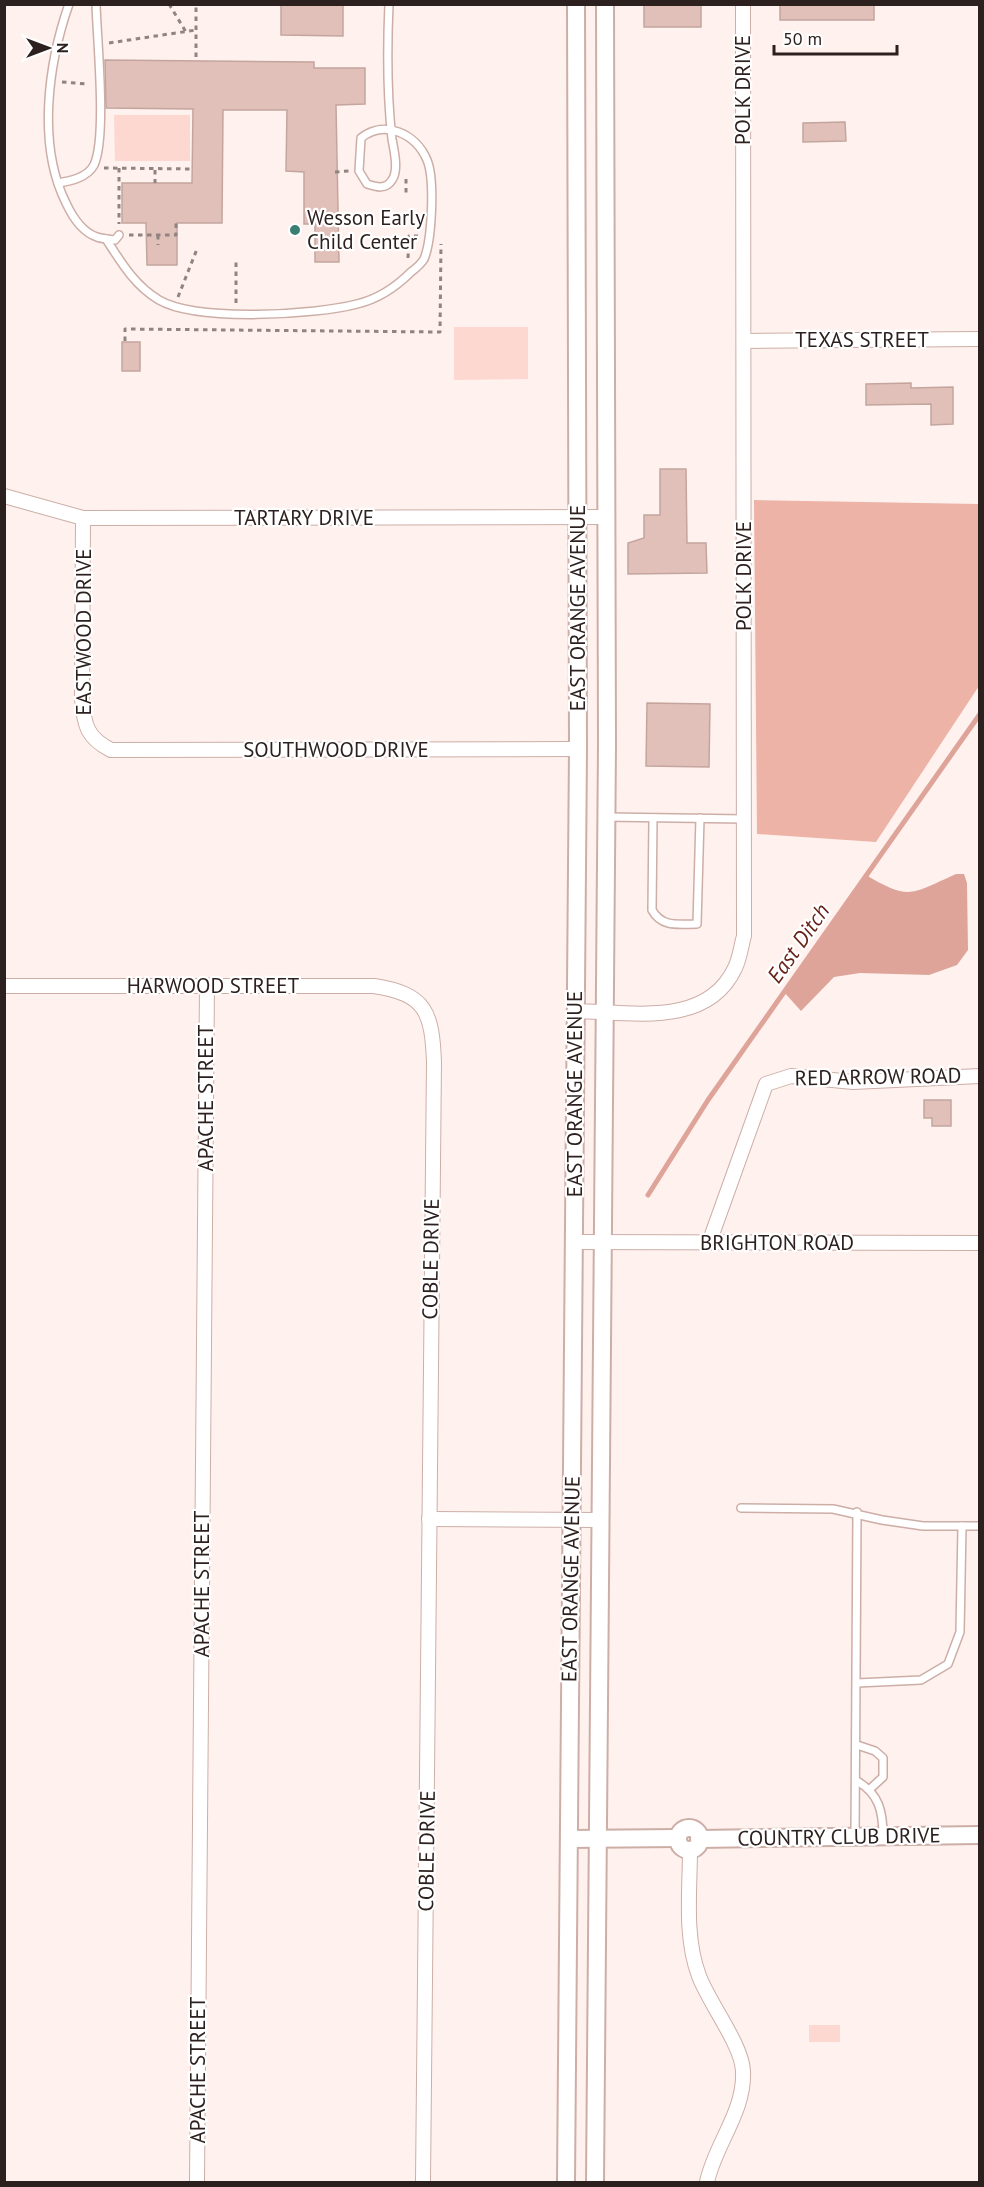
<svg xmlns="http://www.w3.org/2000/svg" width="984" height="2187" font-family="'PT Sans',sans-serif">
  <style>
    .green { fill: #fdd8d0 }
    .forest { fill: #edb3a7 }
    .water { fill: #dea499 }
    .lines { fill: none; stroke-linecap: round; stroke-linejoin: round }
    .stream { stroke: #dea499; stroke-width: 5 }
    .building { fill: #e1c0ba; stroke: #c4a59e; stroke-width: 1.5 }
    .service-casing { stroke: #cdaea7; stroke-width: 10 }
    .minor-casing { stroke: #cdaea7; stroke-width: 16 }
    .tertiary-casing { stroke: #cdaea7; stroke-width: 20 }
    .path { stroke: #908381; stroke-width: 3; stroke-dasharray: 4.5 4.5; stroke-linecap: butt }
    .service { stroke: #fff; stroke-width: 7 }
    .minor { stroke: #fff; stroke-width: 14 }
    .tertiary { stroke: #fff; stroke-width: 16 }
    .poi-dot { fill: #3b7f72; stroke: #fff; stroke-width: 2 }
    .labels { text-anchor: middle; stroke-width: 4.5; stroke-linejoin: round; paint-order: stroke }
    .street-label { font-size: 21px; fill: #2d211f; stroke: #fff }
    .poi-label { font-size: 21px; fill: #2d211f; stroke: #fff; text-anchor: start }
    .water-label { font-size: 22px; font-style: italic; fill: #672318; stroke: #fff }
  </style>
  <rect width="100%" height="100%" fill="#fff1ee"/>
  <g class="green">
    <path d="M114,115H190V161H115Z"/>
    <path d="M454,327H528V379L454,380Z"/>
    <rect x="809" y="2025" width="31" height="17"/>
  </g>
  <path class="forest" d="M754,500L979,504V686L876,842L757,834Z"/>
  <path class="water" d="M956,874H964L967,883L968,950L957,965L929,975L860,973L834,977L801,1011L784,992L866,875C910,901 911,894 956,874Z"/>
  <g class="lines">
    <path class="stream" d="M648,1195L708,1100L980,714"/>
  </g>
  <g class="building">
    <path d="M281,4H343V36L281,35Z"/>
    <rect x="644" y="4" width="57" height="23"/>
    <rect x="780" y="4" width="94" height="16"/>
    <path d="M105,60L314,62V68H365V104L336,105L339,262H315V224H304V172L286,171L287,110H223L222,223H177V265H147L146,223H122V183H192L193,109L106,108Z"/>
    <path d="M845,122L846,141L803,142V123Z"/>
    <rect x="122" y="342" width="18" height="29"/>
    <path d="M911,383V388L953,387V424L931,425V404L866,405V384Z"/>
    <path d="M660,469H686L687,543H706L707,573L628,574V543L644,538V515H660Z"/>
    <path d="M647,703L710,704L709,767L646,766Z"/>
    <path d="M924,1100H951V1126H932V1118H924Z"/>
  </g>
  <g class="lines">
    <g class="service-casing">
      <g id="service">
        <path d="M69,4C48,64 37,145 66,203C72,216 82,232 97,237C102,239 109,239 115,240L119,235"/>
        <path d="M58,183C70,181 87,178 94,165C107,137 97,40 96,4"/>
        <path d="M106,239C121,262 134,285 159,300C197,322 315,315 357,304C378,299 396,287 411,272C415,269 421,264 424,259C432,240 435,179 427,160C416,134 385,119 361,138L359,171L367,184C376,187 386,190 392,180C399,170 394,151 392,139C387,95 387,49 389,4"/>
        <path d="M606,817L745,819"/>
        <path d="M653,818L652,910C662,928 679,924 697,924L700,818"/>
        <path d="M741,1508L833,1509L882,1520L923,1526H980"/>
        <path d="M857,1683L921,1680L948,1664L960,1632L962,1526"/>
        <path d="M857,1745L875,1751L883,1758V1777L870,1789"/>
        <path d="M857,1781C879,1794 883,1811 883,1836"/>
        <path d="M855,1836L857,1512"/>
      </g>
    </g>
    <g class="minor-casing">
      <g id="minor">
        <path d="M744,341L980,339"/>
        <path d="M4,496L83,518L607,517"/>
        <path d="M83,518L82,699C84,725 87,738 111,750L578,749"/>
        <path d="M4,986H374C426,994 432,1012 434,1062L423,2182"/>
        <path d="M576,1011C631,1012 707,1028 735,968C740,958 741,946 744,936L743,4"/>
        <path d="M574,1242L980,1243"/>
        <path d="M709,1243L766,1084L791,1076L853,1082L980,1076"/>
        <path d="M429,1519L601,1520"/>
        <path d="M690,1849C690,1891 684,1936 699,1976C709,2003 742,2045 743,2071C745,2112 715,2144 707,2182"/>
        <path d="M197,2182L207,985"/>
      </g>
    </g>
    <g class="tertiary-casing">
      <g id="tertiary">
        <circle cx="689" cy="1839" r="11"/>
        <path d="M569,1839L678,1838"/>
        <path d="M699,1839L980,1835"/>
        <path d="M566,2182L578,749L576,4"/>
        <path d="M595,2182L607,745L605,4"/>
      </g>
    </g>
    <g class="path">
      <path d="M169,4L186,32"/>
      <path d="M109,43L196,30"/>
      <path d="M196,57V4"/>
      <path d="M62,82L88,84"/>
      <path d="M104,168L192,169"/>
      <path d="M119,168V224"/>
      <path d="M155,170V183"/>
      <path d="M335,172L349,171"/>
      <path d="M406,179V195"/>
      <path d="M129,235H176V223"/>
      <path d="M158,235V245"/>
      <path d="M408,258L409,236H418"/>
      <path d="M178,297L197,249"/>
      <path d="M236,303V260"/>
      <path d="M125,341V329L440,332L441,244"/>
    </g>
    <use href="#service" class="service"/>
    <use href="#minor" class="minor"/>
    <use href="#tertiary" class="tertiary"/>
  </g>
  <circle class="poi-dot" cx="295" cy="230" r="6"/>
  <g class="labels">
    <g class="street-label">
      <text transform="translate(743 90) rotate(-90)" y="7">POLK DRIVE</text>
      <text x="862" y="347">TEXAS STREET</text>
      <text x="304" y="525">TARTARY DRIVE</text>
      <text transform="translate(744 576) rotate(-90)" y="7">POLK DRIVE</text>
      <text transform="translate(578 608) rotate(-90)" y="7">EAST ORANGE AVENUE</text>
      <text transform="translate(84 632) rotate(-90)" y="7">EASTWOOD DRIVE</text>
      <text x="336" y="757">SOUTHWOOD DRIVE</text>
      <text x="213" y="993">HARWOOD STREET</text>
      <text transform="translate(878 1077) rotate(-1)" y="7">RED ARROW ROAD</text>
      <text transform="translate(575 1094) rotate(-90)" y="7">EAST ORANGE AVENUE</text>
      <text transform="translate(206 1098) rotate(-90)" y="7">APACHE STREET</text>
      <text x="777" y="1250">BRIGHTON ROAD</text>
      <text transform="translate(431 1259) rotate(-89)" y="7">COBLE DRIVE</text>
      <text transform="translate(571 1579) rotate(-89)" y="7">EAST ORANGE AVENUE</text>
      <text transform="translate(202 1584) rotate(-90)" y="7">APACHE STREET</text>
      <text transform="translate(839 1837) rotate(-1)" y="7">COUNTRY CLUB DRIVE</text>
      <text transform="translate(427 1851) rotate(-89)" y="7">COBLE DRIVE</text>
      <text transform="translate(198 2070) rotate(-90)" y="7">APACHE STREET</text>
    </g>
    <g class="poi-label">
      <text x="307" y="225">Wesson Early<tspan x="307" dy="24">Child Center</tspan></text>
    </g>
    <g class="water-label">
      <text transform="translate(798 943) rotate(-55)" y="8">East Ditch</text>
    </g>
  </g>
  <rect width="984" height="2187" fill="none" stroke="#2d211f" stroke-width="12"/>
  <g transform="translate(48 48) rotate(90)" stroke="#ffffff" stroke-width="4.5" paint-order="stroke">
  <path d="M0-4.5L10 22L0 15L-10 22Z" fill="#2d211f"/>
  <text y="-9" font-size="16" font-weight="bold" text-anchor="middle" fill="#2d211f">N</text>
  </g>
  <path d="M774 45v9h123v-9" fill="none" stroke="#2d211f" stroke-width="3"/>
  <text x="783" y="45" font-size="18" fill="#2d211f" stroke="#ffffff" stroke-width="4.5" paint-order="stroke">50 m</text>
</svg>
